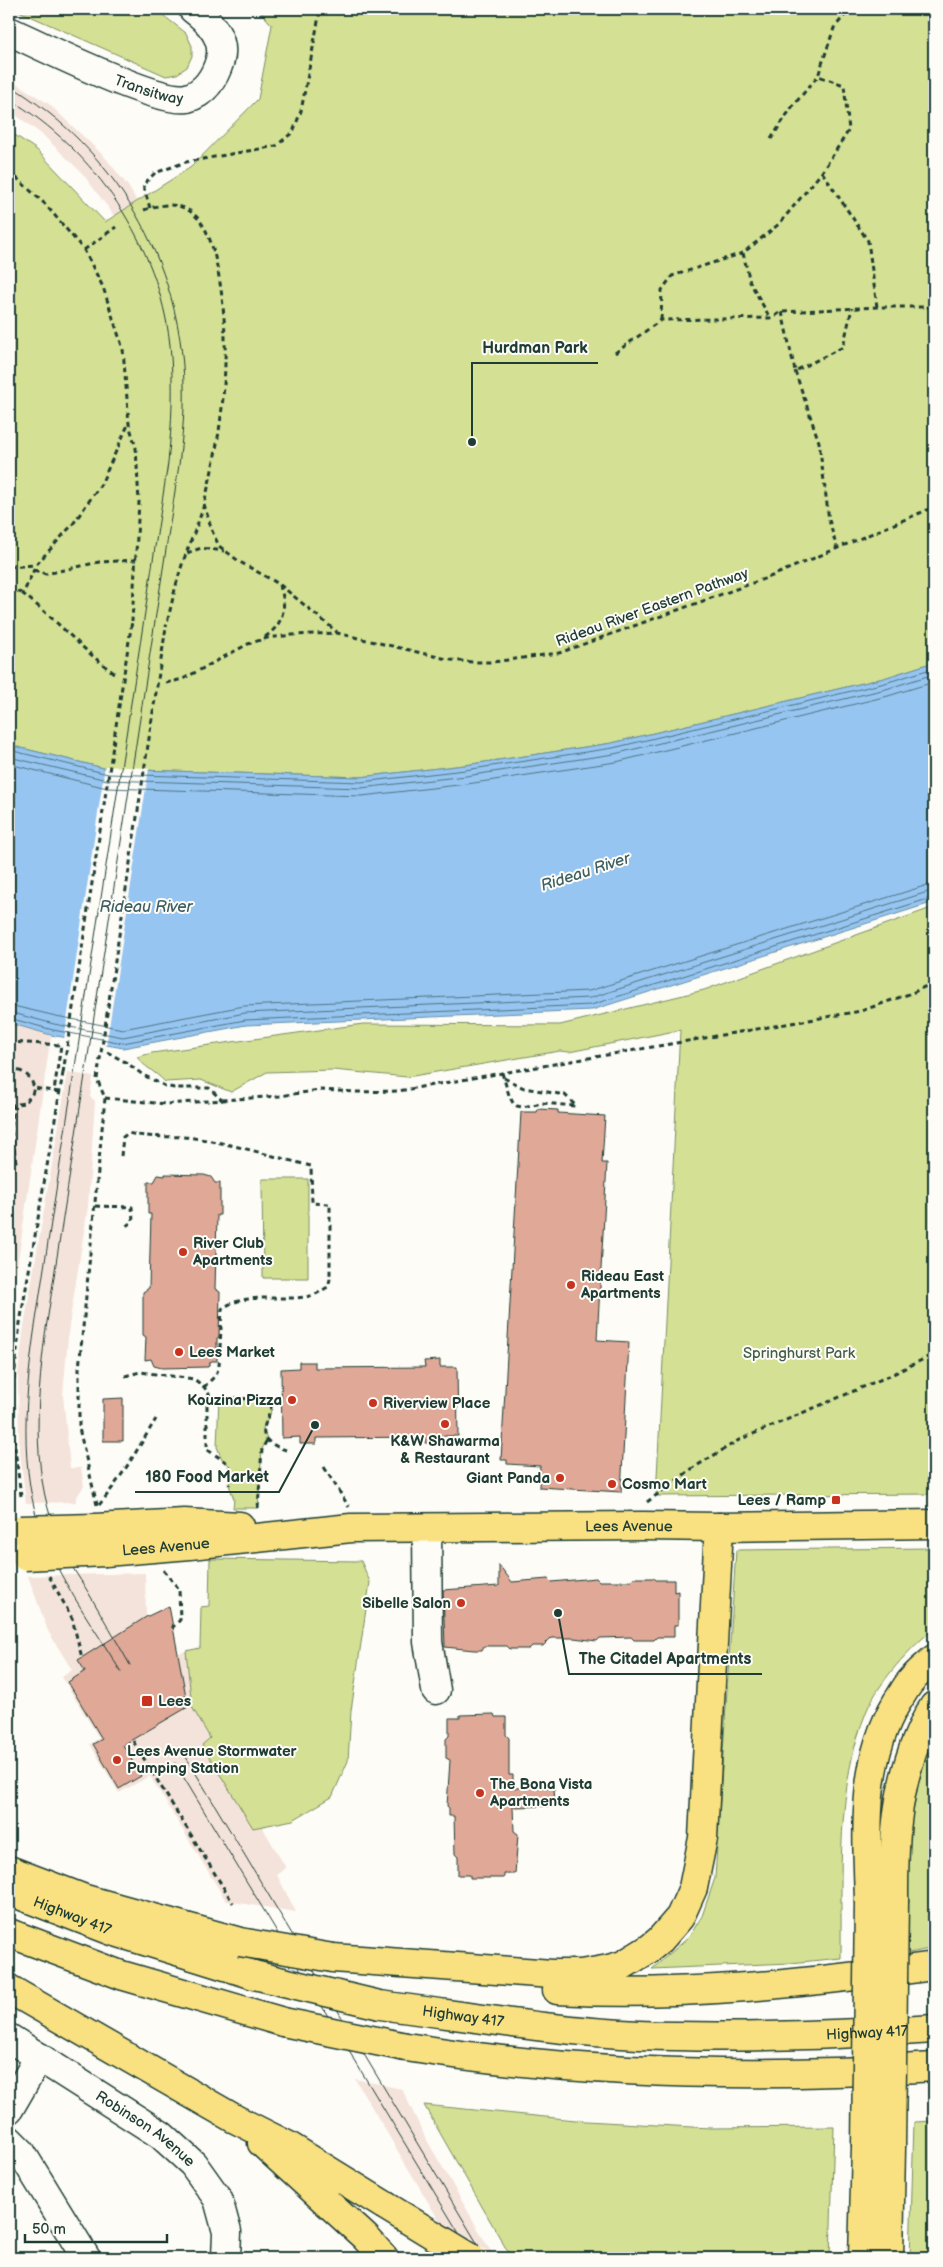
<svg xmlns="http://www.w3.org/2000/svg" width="943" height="2267" font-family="'Balsamiq Sans',sans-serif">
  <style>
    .built { fill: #f4e3da }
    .green { fill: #d4e093; stroke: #7a8e64 }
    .water { fill: #96c5f1; stroke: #668fa5 }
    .pier { fill: #fdfcf7 }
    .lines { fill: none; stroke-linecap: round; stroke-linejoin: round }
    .shore { stroke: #4f7380; stroke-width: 1 }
    .building { fill: #dfa897; stroke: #1f3d34 }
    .minor-casing { stroke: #1f3d34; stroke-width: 31 }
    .major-casing { stroke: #1f3d34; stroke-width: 31 }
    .highway-casing { stroke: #1f3d34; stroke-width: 31 }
    .path { stroke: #1f3d34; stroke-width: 3; stroke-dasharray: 5 4; stroke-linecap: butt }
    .minor { stroke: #fdfcf7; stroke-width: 28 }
    .major { stroke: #f9e181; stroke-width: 28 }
    .highway { stroke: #f9e181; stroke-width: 28 }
    .tram { stroke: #1f3d34; stroke-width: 1 }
    .major-bridge-casing { stroke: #1f3d34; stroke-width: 31; stroke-linecap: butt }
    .highway-bridge-casing { stroke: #1f3d34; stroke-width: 31; stroke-linecap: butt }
    .path-bridge { stroke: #1f3d34; stroke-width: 3; stroke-dasharray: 5 4; stroke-linecap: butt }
    .major-bridge { stroke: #f9e181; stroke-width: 28 }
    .highway-bridge { stroke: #f9e181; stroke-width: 28 }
    .poi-dot { fill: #c8321e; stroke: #fdfcf7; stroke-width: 2 }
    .labels { text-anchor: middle; stroke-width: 4; stroke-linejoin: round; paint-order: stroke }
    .street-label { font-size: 15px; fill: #1f3d34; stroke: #fdfcf7 }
    .poi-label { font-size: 15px; font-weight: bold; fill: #1f3d34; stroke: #fdfcf7; text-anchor: start }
    .park-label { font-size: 15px; fill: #435e47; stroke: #fdfcf7 }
    .water-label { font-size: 16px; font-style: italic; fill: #3d5f63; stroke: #fdfcf7 }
    .leader { fill: none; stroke: #1f3d34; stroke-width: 2 }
    .callout-dot { fill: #1f3d34; stroke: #fdfcf7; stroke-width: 2 }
    .callout-label { font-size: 16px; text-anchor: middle; font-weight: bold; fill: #1f3d34; stroke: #fdfcf7; stroke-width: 4; stroke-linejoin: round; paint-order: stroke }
  </style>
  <rect width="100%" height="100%" fill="#fdfcf7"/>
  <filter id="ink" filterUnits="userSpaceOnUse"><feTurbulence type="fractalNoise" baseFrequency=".02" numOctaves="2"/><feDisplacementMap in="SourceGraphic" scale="10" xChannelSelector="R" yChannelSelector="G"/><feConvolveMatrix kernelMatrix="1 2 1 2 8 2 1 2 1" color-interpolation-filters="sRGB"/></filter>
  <g filter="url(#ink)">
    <g class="built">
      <path d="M9,79L49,104L104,156L128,186L152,227L129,242L110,210L82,173L44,136L9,110Z"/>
      <path d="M9,1023L51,1035L9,1322Z"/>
      <path d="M68,1072L93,1077L90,1097L95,1101L88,1206L69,1326L63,1395L70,1468H81L84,1486L76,1498V1502L26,1503L19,1444L18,1374L24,1326Z"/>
      <path d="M145,1573L146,1617L169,1606L178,1653L186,1651L193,1707L286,1868L277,1875L296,1912L226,1901L150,1776L119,1793L90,1744L99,1738L62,1677L72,1670L48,1631L28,1576Z"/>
      <path d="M355,2079L402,2089L424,2135L493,2255L440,2222Z"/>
    </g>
    <g class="green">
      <path d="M14,9H155L186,33L192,46V56L187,67L177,74L166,76Z"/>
      <path d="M258,9H934V662L884,678L612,743L465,765L360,777L108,769L9,745V131L37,150L105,222L191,167L258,99L272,25Z"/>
      <path d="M934,907V1494L656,1496L680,1030L569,1052L560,1051L407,1077L333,1070L267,1072L231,1092L201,1080L165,1082C155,1071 145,1068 137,1057L152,1053L363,1024L560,1025L704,990Z"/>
      <path d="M262,1179H308V1278H263Z"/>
      <path d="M219,1397L273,1400L270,1415L263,1428L267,1440L262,1449L258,1508H233L234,1499L229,1485L232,1474L230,1466L222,1459L217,1447Z"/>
      <path d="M934,1548V1629C910,1647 879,1682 867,1710C835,1787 842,1877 841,1958L790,1963L652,1969L689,1937L702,1916L715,1878L736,1550Z"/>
      <path d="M210,1559L361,1561L370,1582L351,1711L348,1761L332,1797L293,1820L253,1828L202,1745L210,1738L192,1707L186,1651L200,1648L201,1607L209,1606Z"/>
      <path d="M934,1739V1948L904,1954C906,1894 905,1833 921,1774C925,1762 927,1750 934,1739Z"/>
      <path d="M424,2105L586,2121L710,2128L834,2127L830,2258H519L508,2252Z"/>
      <path d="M934,2121V2258H910L914,2122Z"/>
    </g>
    <path class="water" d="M934,662V901L928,904L592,1010L246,1025L123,1048L51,1035L9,1023V745L108,769L360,777L465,765L612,743L884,678Z"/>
    <path class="pier" d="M105,766L149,768L106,1047L64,1040Z"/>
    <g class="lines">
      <g class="shore">
        <path d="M9,750L108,774L361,782L465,770L613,748L885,683L934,668"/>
        <path d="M9,757L107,780L361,788L466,776L614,754L886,689L934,674"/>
        <path d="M9,764L107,788L362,796L467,784L616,762L888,696L934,682"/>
        <path d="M9,1005L56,1016L123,1029L244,1006L589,991L934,883"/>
        <path d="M9,1012L54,1024L123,1037L245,1013L590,998L934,890"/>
        <path d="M9,1018L53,1030L123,1043L245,1020L591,1005L934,897"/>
      </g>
    </g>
    <g class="building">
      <path d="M538,1109L558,1110V1113L605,1116L602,1163H607L597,1340L629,1342L621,1492L539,1487L540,1466L507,1464V1460H501L521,1112H537Z"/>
      <path d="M165,1174L204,1175L211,1177L215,1183H220V1215H217L215,1289L220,1292L219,1337L217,1338V1361H211L208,1367L162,1368L154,1366L151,1359L145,1360L146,1337L143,1335V1292L149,1288L151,1214H148V1182H154L158,1175L165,1176Z"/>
      <path d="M440,1360V1367H457L458,1436H441V1443H425V1437L316,1438V1444H300V1437L282,1438L281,1369L299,1368V1362H315V1368L425,1367L424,1361Z"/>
      <path d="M123,1398V1441H103V1399Z"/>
      <path d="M499,1565L512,1582L548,1579L551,1582L596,1578L599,1581H631L634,1578H654L656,1580H674V1592L678,1591V1625H674V1637H657L654,1640H634L631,1637L600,1638L597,1641L574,1638H551L543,1646H532L529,1649H510L507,1646H484L482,1650H474L445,1647L443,1590L499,1586Z"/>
      <path d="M169,1606L188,1707L123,1745L141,1776L119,1789L93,1744L102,1739L68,1682L85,1671L78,1660L146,1617Z"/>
      <path d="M494,1714L495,1717H506V1735L509,1738V1775H513V1788L554,1787L555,1806L513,1807L514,1831L518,1834L515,1874H504V1878H470V1875H458V1857L455,1854L454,1816H449V1808L447,1806L450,1760L446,1758V1739L449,1736V1718H460V1715Z"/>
    </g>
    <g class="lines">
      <g class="minor-casing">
        <g id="minor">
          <path id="s1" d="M9,31C42,46 157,104 187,98C205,93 215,77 220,60C226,38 209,21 193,9"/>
          <path d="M427,1528L428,1642L436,1690"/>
          <path id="s2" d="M9,2038L161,2135L193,2164L218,2199L227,2232L226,2258"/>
          <path d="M9,2109L39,2057"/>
          <path d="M9,2140L21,2152L86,2258"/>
        </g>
      </g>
      <g class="major-casing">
        <g id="major">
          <path d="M95,1528L184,1523L240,1526"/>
          <path id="s3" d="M105,1552L190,1545L351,1528L643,1526L719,1527L934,1524"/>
        </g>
      </g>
      <g class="highway-casing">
        <g id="highway">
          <path d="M9,1870L85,1899L240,1942"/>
          <path id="s4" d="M9,1891L112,1931L254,1975"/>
          <path d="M869,1900C867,1833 861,1762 897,1702C902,1695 906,1686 912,1680C918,1672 927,1666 934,1659"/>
          <path d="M894,1900C894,1845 895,1799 914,1747C920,1732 925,1719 934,1706"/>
          <path d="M9,1933L121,1975L283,2022"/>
          <path d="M333,1958L552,1974H581L609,1969L623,1965L649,1949L660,1940L680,1917L693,1888L703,1838L719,1527"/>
          <path d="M9,1989L235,2119L287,2145L384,2205"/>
          <path d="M557,1990C683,1997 810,1983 934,1966"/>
          <path id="s5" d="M380,2005C466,2016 553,2031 639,2035C738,2039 836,2035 934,2029"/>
          <path d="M406,2047C581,2075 757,2079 934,2067"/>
          <path d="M262,2143L365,2237L384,2258"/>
          <path d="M863,2258L866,2147"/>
          <path d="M889,2258L891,2147"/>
        </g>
      </g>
      <g class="path">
        <path d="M933,9L934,10"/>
        <path d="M771,139L792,107L818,76L834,28L850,9"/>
        <path d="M9,171L45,204L84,250L103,287L123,349L129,424L136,448L139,502L132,621"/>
        <path d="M822,172L868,241L877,307"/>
        <path d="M150,208L143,185L155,173L186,162L276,146L293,132L301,111L320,11L331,9"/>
        <path d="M144,210C185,195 204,215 214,253C234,335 225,423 204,504C198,526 188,546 181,568C175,587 171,607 166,627"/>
        <path d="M84,250L116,227"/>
        <path d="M743,253L750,282L770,318"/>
        <path d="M782,312L795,371L843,347L852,308"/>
        <path d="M661,320L662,290L672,276L743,253L779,224L822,172L849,130L844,85L818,76"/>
        <path d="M615,353L661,320L770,318L782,312L877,307H934"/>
        <path d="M795,371L819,442L829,520L837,549"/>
        <path d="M204,504L212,531L219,546L240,562L279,584L337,632"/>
        <path d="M187,553L201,548L224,551"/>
        <path d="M9,567L35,565"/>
        <path d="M34,570L46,574L99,562L136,560"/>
        <path d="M9,587L23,594"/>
        <path d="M265,637C284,624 288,605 279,584"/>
        <path d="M114,673C81,649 55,618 23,594L36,565L73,524L101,484L128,425"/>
        <path d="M166,683L183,679L248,644L267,638L292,635L337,633L451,660L472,662H493L559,653L772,576L934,507"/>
        <path d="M9,1042L61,1045L54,1091"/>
        <path d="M107,1052L127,1063L143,1075L165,1086L174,1088H209L223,1101"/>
        <path d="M9,1070C22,1069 31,1075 34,1088"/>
        <path d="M502,1073L509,1095L513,1103L517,1106L523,1107L542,1103L575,1106"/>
        <path d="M504,1078L524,1088L565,1095L575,1105"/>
        <path d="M105,1098L166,1104L280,1096L320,1090L357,1092L398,1091L861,1011L912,993L934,982"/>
        <path d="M9,1105L25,1103L32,1094L34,1088L59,1092"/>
        <path d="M121,1156L123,1137L128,1133C150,1139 172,1135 194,1138C233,1144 272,1156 311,1166L312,1203L330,1204V1279L328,1287C322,1290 316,1295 310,1296C283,1302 245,1291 222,1309L219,1366L216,1375L204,1387"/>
        <path d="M9,1179L16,1161L11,1129L14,1105"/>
        <path d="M95,1206L132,1207L133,1221L126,1226"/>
        <path d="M125,1376L140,1372L194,1379L204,1387L211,1397L273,1400C267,1427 250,1438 286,1450"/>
        <path d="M211,1397L207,1405V1449C223,1462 235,1461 229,1485"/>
        <path d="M324,1467L349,1507"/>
        <path d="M9,1480L18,1479"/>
        <path d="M21,1496L13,1433V1387L20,1323L63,1073"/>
        <path d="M647,1502L693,1468L739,1440L889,1376L934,1354"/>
        <path d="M97,1505L79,1428V1369L105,1098L97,1079"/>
        <path d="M99,1505C121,1479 138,1448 156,1419"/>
        <path d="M258,1508L262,1449L267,1440"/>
        <path d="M163,1570L179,1589L180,1620L172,1628"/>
        <path d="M49,1576L72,1618L82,1658"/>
        <path d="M133,1741L233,1903"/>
      </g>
      <use href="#minor" class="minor"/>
      <use href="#major" class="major"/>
      <use href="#highway" class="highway"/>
      <g class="tram">
        <path d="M9,85C115,149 181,262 184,385C185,412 182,439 179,465L45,1335C36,1407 31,1478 61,1545C68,1562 79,1577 88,1592C102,1616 116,1640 130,1665"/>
        <path d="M9,99C95,150 159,245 170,345C174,385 172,423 168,463L34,1333C24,1404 18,1484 49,1551C69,1593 97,1632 121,1672"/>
        <path d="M186,1757L486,2258"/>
        <path d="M175,1763L474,2258"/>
      </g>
      <g class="major-bridge-casing">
        <g id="major-bridge">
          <path d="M20,1530L95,1528"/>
          <path d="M25,1556L105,1552"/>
        </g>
      </g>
      <g class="highway-bridge-casing">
        <g id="highway-bridge">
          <path d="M240,1942L333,1958"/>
          <path d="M254,1975L380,2005"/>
          <path d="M283,2022L406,2047"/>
          <path d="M866,2147L869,1900"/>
          <path d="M891,2147L894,1900"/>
          <path d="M384,2205L471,2258"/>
        </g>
      </g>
      <g class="path-bridge">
        <path d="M63,1073L132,621"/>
        <path d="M97,1079L166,627"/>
      </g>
      <use href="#major-bridge" class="major-bridge"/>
      <use href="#highway-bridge" class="highway-bridge"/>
    </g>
  </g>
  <g class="poi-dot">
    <circle cx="183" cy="1252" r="5"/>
    <circle cx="571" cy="1285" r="5"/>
    <circle cx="179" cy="1352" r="5"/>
    <circle cx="292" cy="1400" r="5"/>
    <circle cx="373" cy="1403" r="5"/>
    <circle cx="445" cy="1424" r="5"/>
    <circle cx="560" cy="1478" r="5"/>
    <circle cx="612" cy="1484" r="5"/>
    <rect x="831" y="1495" width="10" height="10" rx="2.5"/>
    <circle cx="461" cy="1603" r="5"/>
    <rect x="141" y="1695" width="12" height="12" rx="2.5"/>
    <circle cx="117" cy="1760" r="5"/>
    <circle cx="480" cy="1793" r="5"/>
  </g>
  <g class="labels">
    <g class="street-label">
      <text dy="5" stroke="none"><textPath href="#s1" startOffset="152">Transitway</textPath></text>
      <text transform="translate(652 607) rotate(-20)" y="5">Rideau River Eastern Pathway</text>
      <text dy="5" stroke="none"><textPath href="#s3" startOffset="525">Lees Avenue</textPath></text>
      <text dy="5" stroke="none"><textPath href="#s3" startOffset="61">Lees Avenue</textPath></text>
      <text dy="5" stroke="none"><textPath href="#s4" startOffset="68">Highway 417</textPath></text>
      <text dy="5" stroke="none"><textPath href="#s5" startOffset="84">Highway 417</textPath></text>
      <text dy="5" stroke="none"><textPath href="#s5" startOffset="489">Highway 417</textPath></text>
      <text dy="5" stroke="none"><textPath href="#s2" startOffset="164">Robinson Avenue</textPath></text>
    </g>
    <g class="poi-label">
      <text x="193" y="1248">River Club<tspan x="193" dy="17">Apartments</tspan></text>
      <text x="581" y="1281">Rideau East<tspan x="581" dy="17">Apartments</tspan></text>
      <text x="189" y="1357">Lees Market</text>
      <text x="282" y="1405" text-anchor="end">Kouzina Pizza</text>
      <text x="383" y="1408">Riverview Place</text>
      <text x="445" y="1446" text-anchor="middle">K&amp;W Shawarma<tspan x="445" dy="17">&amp; Restaurant</tspan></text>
      <text x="550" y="1483" text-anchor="end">Giant Panda</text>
      <text x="622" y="1489">Cosmo Mart</text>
      <text x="826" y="1505" text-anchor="end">Lees / Ramp</text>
      <text x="451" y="1608" text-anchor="end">Sibelle Salon</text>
      <text x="158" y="1706">Lees</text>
      <text x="127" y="1756">Lees Avenue Stormwater<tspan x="127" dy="17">Pumping Station</tspan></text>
      <text x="490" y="1789">The Bona Vista<tspan x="490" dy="17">Apartments</tspan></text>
    </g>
    <g class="park-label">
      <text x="799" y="1358">Springhurst Park</text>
    </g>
    <g class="water-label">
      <text transform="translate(585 871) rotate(-18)" y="6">Rideau River</text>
      <text x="146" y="912">Rideau River</text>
    </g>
  </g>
  <path class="leader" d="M472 442L472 363H598M315 1425L279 1492H135M558 1613L569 1674H762"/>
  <g class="callout-dot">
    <circle cx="472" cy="442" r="5"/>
    <circle cx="315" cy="1425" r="5"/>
    <circle cx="558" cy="1613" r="5"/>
  </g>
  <g class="callout-label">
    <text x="535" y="353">Hurdman Park</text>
    <text x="207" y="1482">180 Food Market</text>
    <text x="665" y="1664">The Citadel Apartments</text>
  </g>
  <rect width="943" height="2267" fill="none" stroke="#fdfcf7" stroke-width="30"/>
  <rect x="15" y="15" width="913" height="2237" fill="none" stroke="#1f3d34" stroke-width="2" filter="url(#ink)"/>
  <path d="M25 2234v8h142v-8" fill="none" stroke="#1f3d34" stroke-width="2.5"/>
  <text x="32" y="2234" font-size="15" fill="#1f3d34" stroke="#fdfcf7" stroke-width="4" paint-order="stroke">50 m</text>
</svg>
